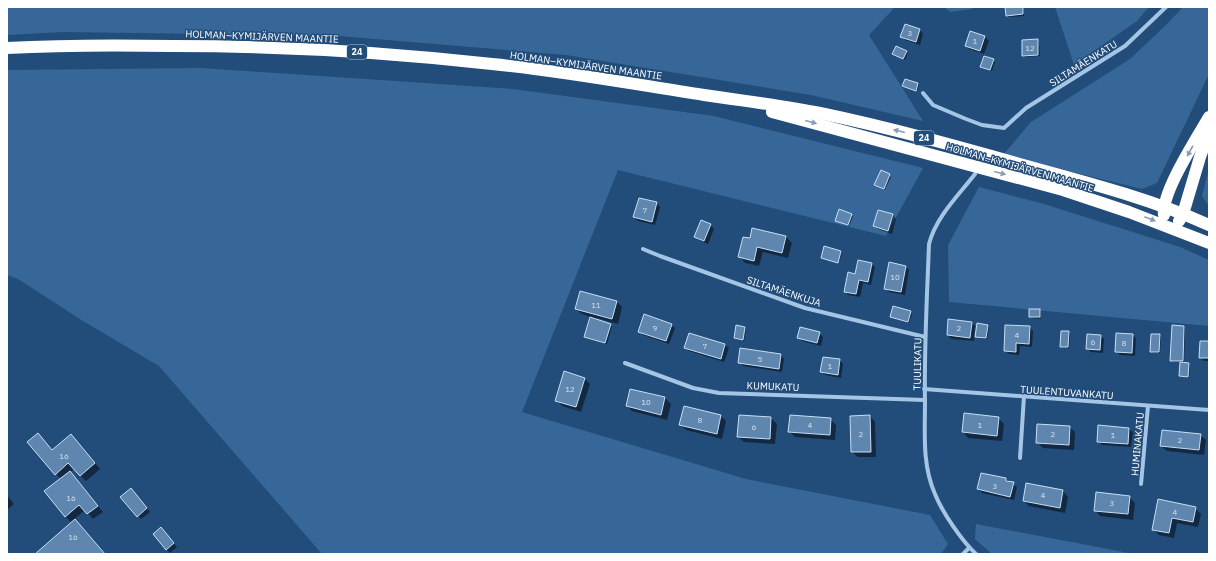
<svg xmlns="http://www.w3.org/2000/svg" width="1216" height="561" font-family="'IBM Plex Sans',sans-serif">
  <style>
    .green { fill: #366798 }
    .shadow { fill: #0007 }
    .building { fill: #5f86ae; stroke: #c7def4 }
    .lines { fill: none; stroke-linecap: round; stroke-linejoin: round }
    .street { stroke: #a5c5e5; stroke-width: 4 }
    .highway { stroke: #fff; stroke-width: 12 }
    .oneway { fill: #859db6 }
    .labels { text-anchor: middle; stroke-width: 3; stroke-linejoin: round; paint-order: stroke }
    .number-label { font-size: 8px; fill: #d7e1eb }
    .shield { fill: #224d7a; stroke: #bdcad7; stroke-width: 1 }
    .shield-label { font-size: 9px; font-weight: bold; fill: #fff }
    .street-label { font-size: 10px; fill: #fff; stroke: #224d7a }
  </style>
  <rect width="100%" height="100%" fill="#224d7a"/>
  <g class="green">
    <path d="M7,7H895L869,35L923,121L811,95L566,55L339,36L64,32L7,35Z"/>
    <path d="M944,7H973L972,9L950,12Z"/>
    <path d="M1055,7H1149L1137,21L1074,65Z"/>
    <path d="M1183,7H1209V74L1157,183L1142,189L1003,155L1031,122L1130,59L1166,25Z"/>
    <path d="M201,68L513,89L714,116L923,168L886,236L618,170L522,412L746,479L930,515L948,544L941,554H322L159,366L83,321L18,279L7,275V70Z"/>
    <path d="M1209,169V206L1202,196Z"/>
    <path d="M979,187L1044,204L1180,247L1209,260V326L949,302L948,245Z"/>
    <path d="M976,524L1129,553L1130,554H992L975,539Z"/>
  </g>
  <g class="shadow">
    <path d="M1006,7H1024V16L1008,17L1007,15Z"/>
    <path d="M906,25L920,30L923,34L920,45L905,40L902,36Z"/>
    <path d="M970,32L985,37L989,41L984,54L969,49L966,46Z"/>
    <path d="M1038,40L1039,42L1040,56L1025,57L1023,55Z"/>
    <path d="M906,51L908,53L905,60L893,54Z"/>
    <path d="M993,60L995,62L992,71L981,66Z"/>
    <path d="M918,84L919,85L917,91L903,86Z"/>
    <path d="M881,172L891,177L885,190L875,185Z"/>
    <path d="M656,203L660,207L655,225L638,221L634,217Z"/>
    <path d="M879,211L893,215L896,219L892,234L878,229L874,226Z"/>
    <path d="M851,215L853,217L849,226L836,220Z"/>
    <path d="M711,225L714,229L708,244L699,240L696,237Z"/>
    <path d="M753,229L786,237L792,243L788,258L763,252L759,266L745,263L740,257L750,239Z"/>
    <path d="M840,251L842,253L839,263L822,258Z"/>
    <path d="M871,264L875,267L871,285L863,283L860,297L848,295L845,291L856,275Z"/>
    <path d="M906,267L909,270L905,295L889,292L885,288Z"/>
    <path d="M617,302L622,307L618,324L597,318V320L612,326L607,344L587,338L585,336L591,317L582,314L576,309Z"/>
    <path d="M1040,310L1041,312V319L1032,318L1030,317Z"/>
    <path d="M910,312L912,314L909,323L893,318Z"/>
    <path d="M971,323L975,326L974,341L951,339L948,335Z"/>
    <path d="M671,325L675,328L669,344L643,335L639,331Z"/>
    <path d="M988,326L989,327L987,339L978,338L976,336Z"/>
    <path d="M744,327L746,329L744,341L736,339L735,338Z"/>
    <path d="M1030,327L1033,331L1032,347L1020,346L1019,355L1009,354L1005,351Z"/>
    <path d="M1184,327L1185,328L1184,364H1189L1190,365L1189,378L1182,377L1180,376L1181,362H1173L1171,360Z"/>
    <path d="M1069,332L1070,334L1069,348H1063L1061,346Z"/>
    <path d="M819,333L823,337L821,346L802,341L798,337Z"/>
    <path d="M689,334L725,345L729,348L724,362L689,351L685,347Z"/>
    <path d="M1132,335L1136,338L1135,356L1120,355L1116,352Z"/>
    <path d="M1160,335L1161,337L1160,353H1152L1151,351Z"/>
    <path d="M1101,336L1104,339L1103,353L1091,352L1087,349Z"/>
    <path d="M1209,342V361H1204L1200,358Z"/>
    <path d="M781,355L784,359L782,372L743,366L739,362Z"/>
    <path d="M840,360L843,364L841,378L825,375L821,372Z"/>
    <path d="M584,378L590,384L581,412L562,406L557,401Z"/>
    <path d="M631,390L665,398L671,404L667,420L632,411L627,406Z"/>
    <path d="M721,416L726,421L722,439L686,430L680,425Z"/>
    <path d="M870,416L875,422L876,457H858L852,452Z"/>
    <path d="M771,418L777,424L775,444L744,442L738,437Z"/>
    <path d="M998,418L1004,424L1002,441L968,438L963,432Z"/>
    <path d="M830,419L836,425L835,440L795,437L789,431Z"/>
    <path d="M1069,427L1075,432L1074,450L1043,448L1037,442Z"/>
    <path d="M1129,429L1133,432L1131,447L1102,445L1098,441Z"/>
    <path d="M1200,435L1206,440L1204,455L1167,451L1161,446Z"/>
    <path d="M43,440L53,451L76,441L100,469L86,481L74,469L70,472L103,512L93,519L85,510L71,522L65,516L61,479L56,474Z"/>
    <path d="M1006,479L1017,487L1014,500L982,493L978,489Z"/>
    <path d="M1063,491L1068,497L1065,513L1029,506L1024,501Z"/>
    <path d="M134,493L150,512L141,519L138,516Z"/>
    <path d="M7,495L14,504L7,510Z"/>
    <path d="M1129,497L1135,503L1133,520L1100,516L1095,510Z"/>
    <path d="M1159,501L1195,508L1201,514L1198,527L1177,523L1174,538L1159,535L1153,530Z"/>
    <path d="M164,532L177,547L170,553L166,549Z"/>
  </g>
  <g class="building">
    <path d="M1005,7H1023V14L1006,16Z"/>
    <path d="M905,24L920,29L916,42L900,37Z"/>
    <path d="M970,31L985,36L980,51L965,46Z"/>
    <path d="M1038,39V55L1022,56V40Z"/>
    <path d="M896,46L907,51L903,59L892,54Z"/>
    <path d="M984,56L994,59L990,70L980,67Z"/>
    <path d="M905,79L918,83L916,91L902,86Z"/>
    <path d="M881,170L890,174L884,189L874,185Z"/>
    <path d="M639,198L657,202L652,222L633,217Z"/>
    <path d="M839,209L852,214L848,225L835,221Z"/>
    <path d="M878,210L893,214L888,231L873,226Z"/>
    <path d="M701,220L711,224L704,241L694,237Z"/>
    <path d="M752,228L786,236L782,253L757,247L754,261L738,257L743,237L750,238Z"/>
    <path d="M824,246L841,251L838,263L821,258Z"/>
    <path d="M858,260L872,263L868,282L859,280L856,294L844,292L848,272L855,274Z"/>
    <path d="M889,262L906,266L901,292L884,289Z"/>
    <path d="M580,291L617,301L612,319L575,309Z"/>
    <path d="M893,306L911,311L908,322L890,317Z"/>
    <rect x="1029" y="309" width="11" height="8"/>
    <path d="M644,314L672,324L666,341L638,332Z"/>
    <path d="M590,317L611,324L605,343L584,337Z"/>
    <path d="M948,319L972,322L970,338L947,335Z"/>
    <path d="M977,323L988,325L986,338L975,337Z"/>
    <path d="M736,325L745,327L743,340L734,338Z"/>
    <path d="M1005,325L1030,326L1029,344L1016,343V352L1004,351Z"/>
    <path d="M1172,325L1184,326L1183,361H1170Z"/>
    <path d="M800,327L820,332L817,343L797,338Z"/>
    <path d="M1061,331H1069L1068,347H1060Z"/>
    <path d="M689,333L725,344L721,359L684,348Z"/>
    <path d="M1116,333L1133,334L1132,353L1115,352Z"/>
    <path d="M1087,334L1101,335L1100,350L1086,349Z"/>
    <path d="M1151,334H1160L1159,352H1150Z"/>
    <path d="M1200,341H1209V358H1199Z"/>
    <path d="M740,348L781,354L779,369L738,363Z"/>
    <path d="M823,357L840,359L838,375L820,372Z"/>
    <path d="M1180,362L1189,363L1188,377L1179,376Z"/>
    <path d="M564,371L585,378L576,407L555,401Z"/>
    <path d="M630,389L665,397L661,415L626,406Z"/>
    <path d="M684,406L721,415L717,434L679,425Z"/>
    <path d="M964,413L999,417L997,436L962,432Z"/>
    <path d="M739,415L771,417L770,439L737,437Z"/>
    <path d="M790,415L831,418L830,435L788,432Z"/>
    <path d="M870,415L871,452H851L850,416Z"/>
    <path d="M1037,424L1070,426L1069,445L1036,443Z"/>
    <path d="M1098,425L1129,428L1128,444L1097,442Z"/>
    <path d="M1162,430L1201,434L1199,450L1160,446Z"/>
    <path d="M38,433L52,450L71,434L95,463L80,476L68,463L55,475L27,442Z"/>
    <path d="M70,471L98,506L87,514L79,505L65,517L44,491Z"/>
    <path d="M981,473L1006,478V481L1014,482L1010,497L977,489Z"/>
    <path d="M1026,483L1063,490L1060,508L1023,501Z"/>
    <path d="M131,488L147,508L137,517L120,497Z"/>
    <path d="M1096,492L1130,496L1128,514L1094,511Z"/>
    <path d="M1158,499L1196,507L1193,522L1172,518L1169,533L1152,530Z"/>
    <path d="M75,519L105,554H35Z"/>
    <path d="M161,527L174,543L166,550L153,534Z"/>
  </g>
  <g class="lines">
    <g class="street">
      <path d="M923,93L933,105L966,119L982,125L1004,128L1026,108L1125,46L1166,7"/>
      <path d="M975,174C958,196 936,217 929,244C927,297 924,349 925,402C925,433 922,465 935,494C942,512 962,541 976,554"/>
      <path d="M643,249L660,256L805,308L925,337"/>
      <path d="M625,363L693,388L719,393L925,400"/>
      <path d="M924,389L1209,410"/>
      <path d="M1020,458L1024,396"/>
      <path d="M1141,484L1148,406"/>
      <path d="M963,554L969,548"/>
    </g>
    <g class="highway">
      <path d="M7,48C62,45 118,45 173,46C279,46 386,52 492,64C563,71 633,84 704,95C743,101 781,105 820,113C892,128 963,148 1034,168C1093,184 1153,200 1209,225"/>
      <path d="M772,112L1063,190L1129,212L1209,243"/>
      <path d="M1164,215C1161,193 1197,138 1209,117"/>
      <path d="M1179,221L1183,214L1200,157L1209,132"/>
    </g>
  </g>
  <defs><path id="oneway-solid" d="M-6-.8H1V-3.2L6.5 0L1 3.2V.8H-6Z"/></defs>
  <g class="oneway">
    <use href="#oneway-solid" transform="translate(811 122) rotate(15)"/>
    <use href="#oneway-solid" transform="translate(899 131) rotate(-166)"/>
    <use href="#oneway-solid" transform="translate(1190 151) rotate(119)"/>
    <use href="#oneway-solid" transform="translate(1000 173) rotate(15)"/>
    <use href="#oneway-solid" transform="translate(1150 219) rotate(21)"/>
  </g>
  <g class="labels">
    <g class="number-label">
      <text x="910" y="36">3</text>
      <text x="975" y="44">1</text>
      <text x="1030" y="51">12</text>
      <text x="645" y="213">7</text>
      <text x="895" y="280">10</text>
      <text x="596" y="308">11</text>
      <text x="655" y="331">9</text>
      <text x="959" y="331">2</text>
      <text x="1017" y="338">4</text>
      <text x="1093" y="345">6</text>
      <text x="1124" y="346">8</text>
      <text x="705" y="349">7</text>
      <text x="760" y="362">5</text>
      <text x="830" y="369">1</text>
      <text x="570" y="392">12</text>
      <text x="646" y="405">10</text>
      <text x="700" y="423">8</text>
      <text x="810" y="428">4</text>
      <text x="980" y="428">1</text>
      <text x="754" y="430">6</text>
      <text x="861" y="437">2</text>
      <text x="1053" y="437">2</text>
      <text x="1113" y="438">1</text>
      <text x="1180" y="443">2</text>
      <text x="64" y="459">16</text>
      <text x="995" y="489">3</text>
      <text x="1043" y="498">4</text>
      <text x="71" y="501">16</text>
      <text x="1112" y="506">3</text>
      <text x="1175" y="515">4</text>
      <text x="73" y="540">16</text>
    </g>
    <g class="shield">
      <rect x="347" y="45" width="20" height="14" rx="3"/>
      <rect x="914" y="131" width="20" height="14" rx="3"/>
    </g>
    <g class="shield-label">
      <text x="357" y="55">24</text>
      <text x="924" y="141">24</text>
    </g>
    <g class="street-label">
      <text transform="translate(262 36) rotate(2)" y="4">HOLMAN–KYMIJÄRVEN MAANTIE</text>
      <text transform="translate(1083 63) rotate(-32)" y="4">SILTAMÄENKATU</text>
      <text transform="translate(586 65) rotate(8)" y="4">HOLMAN–KYMIJÄRVEN MAANTIE</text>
      <text transform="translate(1020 167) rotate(16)" y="4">HOLMAN–KYMIJÄRVEN MAANTIE</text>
      <text transform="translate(784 291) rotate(18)" y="4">SILTAMÄENKUJA</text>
      <text transform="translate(917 364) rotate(-89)" y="4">TUULIKATU</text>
      <text transform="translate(773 386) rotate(2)" y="4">KUMUKATU</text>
      <text transform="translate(1067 392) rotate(4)" y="4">TUULENTUVANKATU</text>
      <text transform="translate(1137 444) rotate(-85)" y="4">HUMINAKATU</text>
    </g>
  </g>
  <rect width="1216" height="561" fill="none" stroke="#ffffff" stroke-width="16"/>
</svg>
